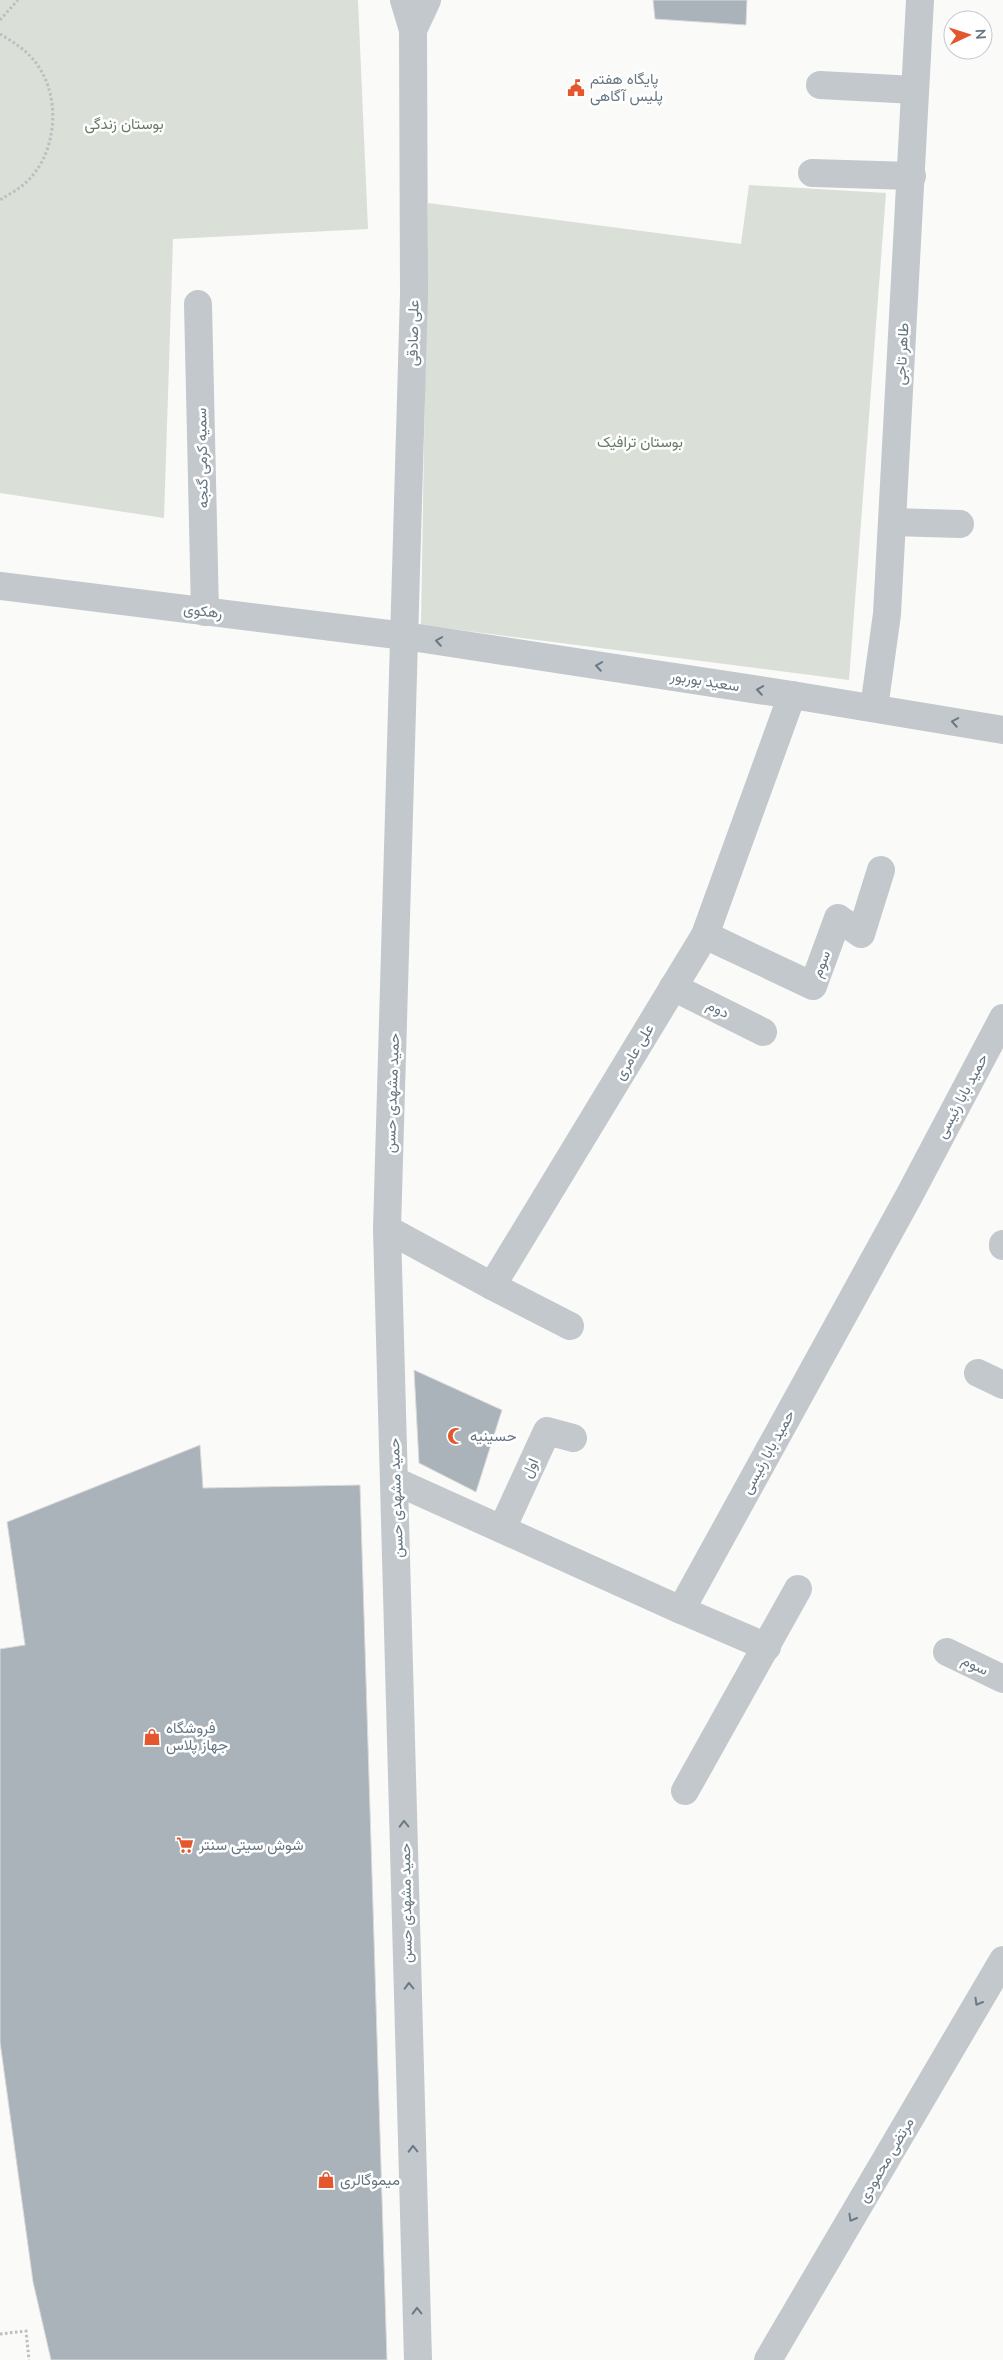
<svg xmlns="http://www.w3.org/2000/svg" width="1003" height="2360" font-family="Mulish,Vazirmatn,sans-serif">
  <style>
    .green { fill: #dadfd7 }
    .building { fill: #aab3b9; stroke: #dcdcda }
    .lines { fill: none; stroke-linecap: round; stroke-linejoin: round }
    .path { stroke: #bbbfc2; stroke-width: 3; stroke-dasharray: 2.5 2.5; stroke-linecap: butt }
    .minor { stroke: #c3c8cc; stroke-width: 28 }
    .oneway { stroke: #6a7a87 }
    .labels { text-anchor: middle; stroke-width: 5; stroke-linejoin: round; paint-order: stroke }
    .poi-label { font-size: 15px; fill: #657683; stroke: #fff; text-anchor: start }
    .park-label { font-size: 15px; fill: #687a64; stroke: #fff }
    .street-label { font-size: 15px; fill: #657683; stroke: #fff }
  </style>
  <rect width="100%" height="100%" fill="#fafaf8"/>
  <g class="green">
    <path d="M0,0H358L368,229L173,239L164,518L0,493Z"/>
    <path d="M749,185L886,193L849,680L421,625L428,203L741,244Z"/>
  </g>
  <g class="building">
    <path d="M653,0H747L746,25L655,19Z"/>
    <path d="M414,1370L502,1410L476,1492L419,1463Z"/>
    <path d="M200,1445L203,1488L360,1485L387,2360H51L33,2282L0,2042V1649L25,1645L7,1522Z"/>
  </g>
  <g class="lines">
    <g class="path">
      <path d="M0,20L18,0"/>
      <path d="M0,34C15,43 31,53 40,69C62,104 55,159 23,185C16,191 7,195 0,200"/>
      <path d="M0,2334L26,2331L29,2360"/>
    </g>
    <g class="minor">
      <path d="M404,0L413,30L414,294L387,1229L418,2360"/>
      <path d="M413,30L427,0"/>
      <path d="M820,85L915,90"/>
      <path d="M812,173L912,176"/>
      <path d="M198,304L205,612"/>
      <path d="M892,522L960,524"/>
      <path d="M0,586L405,636L792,695L1003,730"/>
      <path d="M874,708L887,614L920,0"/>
      <path d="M705,935L813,986L838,918L861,934L881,870"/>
      <path d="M673,987L763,1032"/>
      <path d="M387,1229L492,1286L705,935L792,695"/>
      <path d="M1003,1244V1246"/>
      <path d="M492,1286L570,1326"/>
      <path d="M978,1373L1003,1385"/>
      <path d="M395,1481L681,1610L909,1196L1003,1018"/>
      <path d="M502,1529L547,1431L573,1438"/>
      <path d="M681,1610L767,1647"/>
      <path d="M947,1652L1003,1679"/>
      <path d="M685,1791L798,1589"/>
      <path d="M768,2360L1003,1960"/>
    </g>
  </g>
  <defs><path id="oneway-chevron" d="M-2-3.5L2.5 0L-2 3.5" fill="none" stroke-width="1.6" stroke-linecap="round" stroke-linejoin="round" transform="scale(1.25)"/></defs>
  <g class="oneway">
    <use href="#oneway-chevron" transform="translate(439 641) rotate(-171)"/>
    <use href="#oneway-chevron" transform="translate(599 666) rotate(-171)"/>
    <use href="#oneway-chevron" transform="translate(760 690) rotate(-171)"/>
    <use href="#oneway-chevron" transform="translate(955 722) rotate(-170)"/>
    <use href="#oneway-chevron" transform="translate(404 1824) rotate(-91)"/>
    <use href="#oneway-chevron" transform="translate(409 1986) rotate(-91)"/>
    <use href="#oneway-chevron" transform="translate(978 2002) rotate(120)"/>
    <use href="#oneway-chevron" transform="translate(413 2149) rotate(-91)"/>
    <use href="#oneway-chevron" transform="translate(852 2218) rotate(120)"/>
    <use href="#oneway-chevron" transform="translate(417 2311) rotate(-91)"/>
  </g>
  <defs>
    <g id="civic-bare" transform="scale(1.35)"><path d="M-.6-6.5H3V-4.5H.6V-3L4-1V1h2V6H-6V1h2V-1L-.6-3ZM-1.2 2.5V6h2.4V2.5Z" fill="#e4572e" stroke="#fff" stroke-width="2.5" paint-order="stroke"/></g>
    <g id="mosque-bare" transform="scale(1.35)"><path d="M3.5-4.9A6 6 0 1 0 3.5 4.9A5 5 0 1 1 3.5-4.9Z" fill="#e4572e" stroke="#fff" stroke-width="2.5" paint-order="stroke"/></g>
    <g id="shop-bare" transform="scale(1.35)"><path d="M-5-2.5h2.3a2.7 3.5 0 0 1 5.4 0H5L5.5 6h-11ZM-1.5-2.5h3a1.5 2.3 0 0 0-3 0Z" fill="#e4572e" stroke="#fff" stroke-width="2.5" paint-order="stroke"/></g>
    <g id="supermarket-bare" transform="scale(1.35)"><path d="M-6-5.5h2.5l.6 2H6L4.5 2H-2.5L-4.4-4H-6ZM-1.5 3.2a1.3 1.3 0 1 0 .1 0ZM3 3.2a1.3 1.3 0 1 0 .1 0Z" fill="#e4572e" stroke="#fff" stroke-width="2.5" paint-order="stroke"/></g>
  </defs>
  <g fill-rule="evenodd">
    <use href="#civic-bare" x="576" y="88"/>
    <use href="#mosque-bare" x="456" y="1436"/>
    <use href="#shop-bare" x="152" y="1737"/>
    <use href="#supermarket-bare" x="185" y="1845"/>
    <use href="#shop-bare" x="326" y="2180"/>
  </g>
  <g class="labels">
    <g class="poi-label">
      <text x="590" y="84">پایگاه هفتم<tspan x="590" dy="17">پلیس آگاهی</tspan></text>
      <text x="470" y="1441">حسینیه</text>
      <text x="166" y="1733">فروشگاه<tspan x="166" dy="17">جهاز پلاس</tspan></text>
      <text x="199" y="1850">شوش سیتی سنتر</text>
      <text x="340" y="2185">میموگالری</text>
    </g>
    <g class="park-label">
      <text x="124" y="129">بوستان زندگی</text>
      <text x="640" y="447">بوستان ترافیک</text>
    </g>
    <g class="street-label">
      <text transform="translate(413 333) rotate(-89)" y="5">علی صادقی</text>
      <text transform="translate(902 354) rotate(-87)" y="5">طاهر تاجی</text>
      <text transform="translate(202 458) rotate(-91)" y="5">سمیه کرمی گنجه</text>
      <text transform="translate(203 611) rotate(7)" y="5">رهکوی</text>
      <text transform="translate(705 681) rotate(9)" y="5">سعید بوربور</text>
      <text transform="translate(821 964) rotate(-69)" y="5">سوم</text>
      <text transform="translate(718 1009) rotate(27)" y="5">دوم</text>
      <text transform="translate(634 1052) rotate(-59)" y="5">علی عامری</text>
      <text transform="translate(392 1093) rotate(-88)" y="5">حمید مشهدی حسن</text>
      <text transform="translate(962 1096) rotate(-62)" y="5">حمید بابا رئیسی</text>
      <text transform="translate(768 1452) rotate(-61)" y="5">حمید بابا رئیسی</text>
      <text transform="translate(530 1468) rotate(-66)" y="5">اول</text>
      <text transform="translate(396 1498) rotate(-92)" y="5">حمید مشهدی حسن</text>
      <text transform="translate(975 1665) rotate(26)" y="5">سوم</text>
      <text transform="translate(406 1903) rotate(-91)" y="5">حمید مشهدی حسن</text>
      <text transform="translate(886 2160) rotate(-60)" y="5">مرتضی محمودی</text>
    </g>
  </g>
  <g transform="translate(968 35) rotate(86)"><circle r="24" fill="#ffffff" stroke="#c1c8cd"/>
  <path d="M0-4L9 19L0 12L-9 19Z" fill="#e4572e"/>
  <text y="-8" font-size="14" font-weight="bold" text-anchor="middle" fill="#657683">N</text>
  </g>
</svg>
